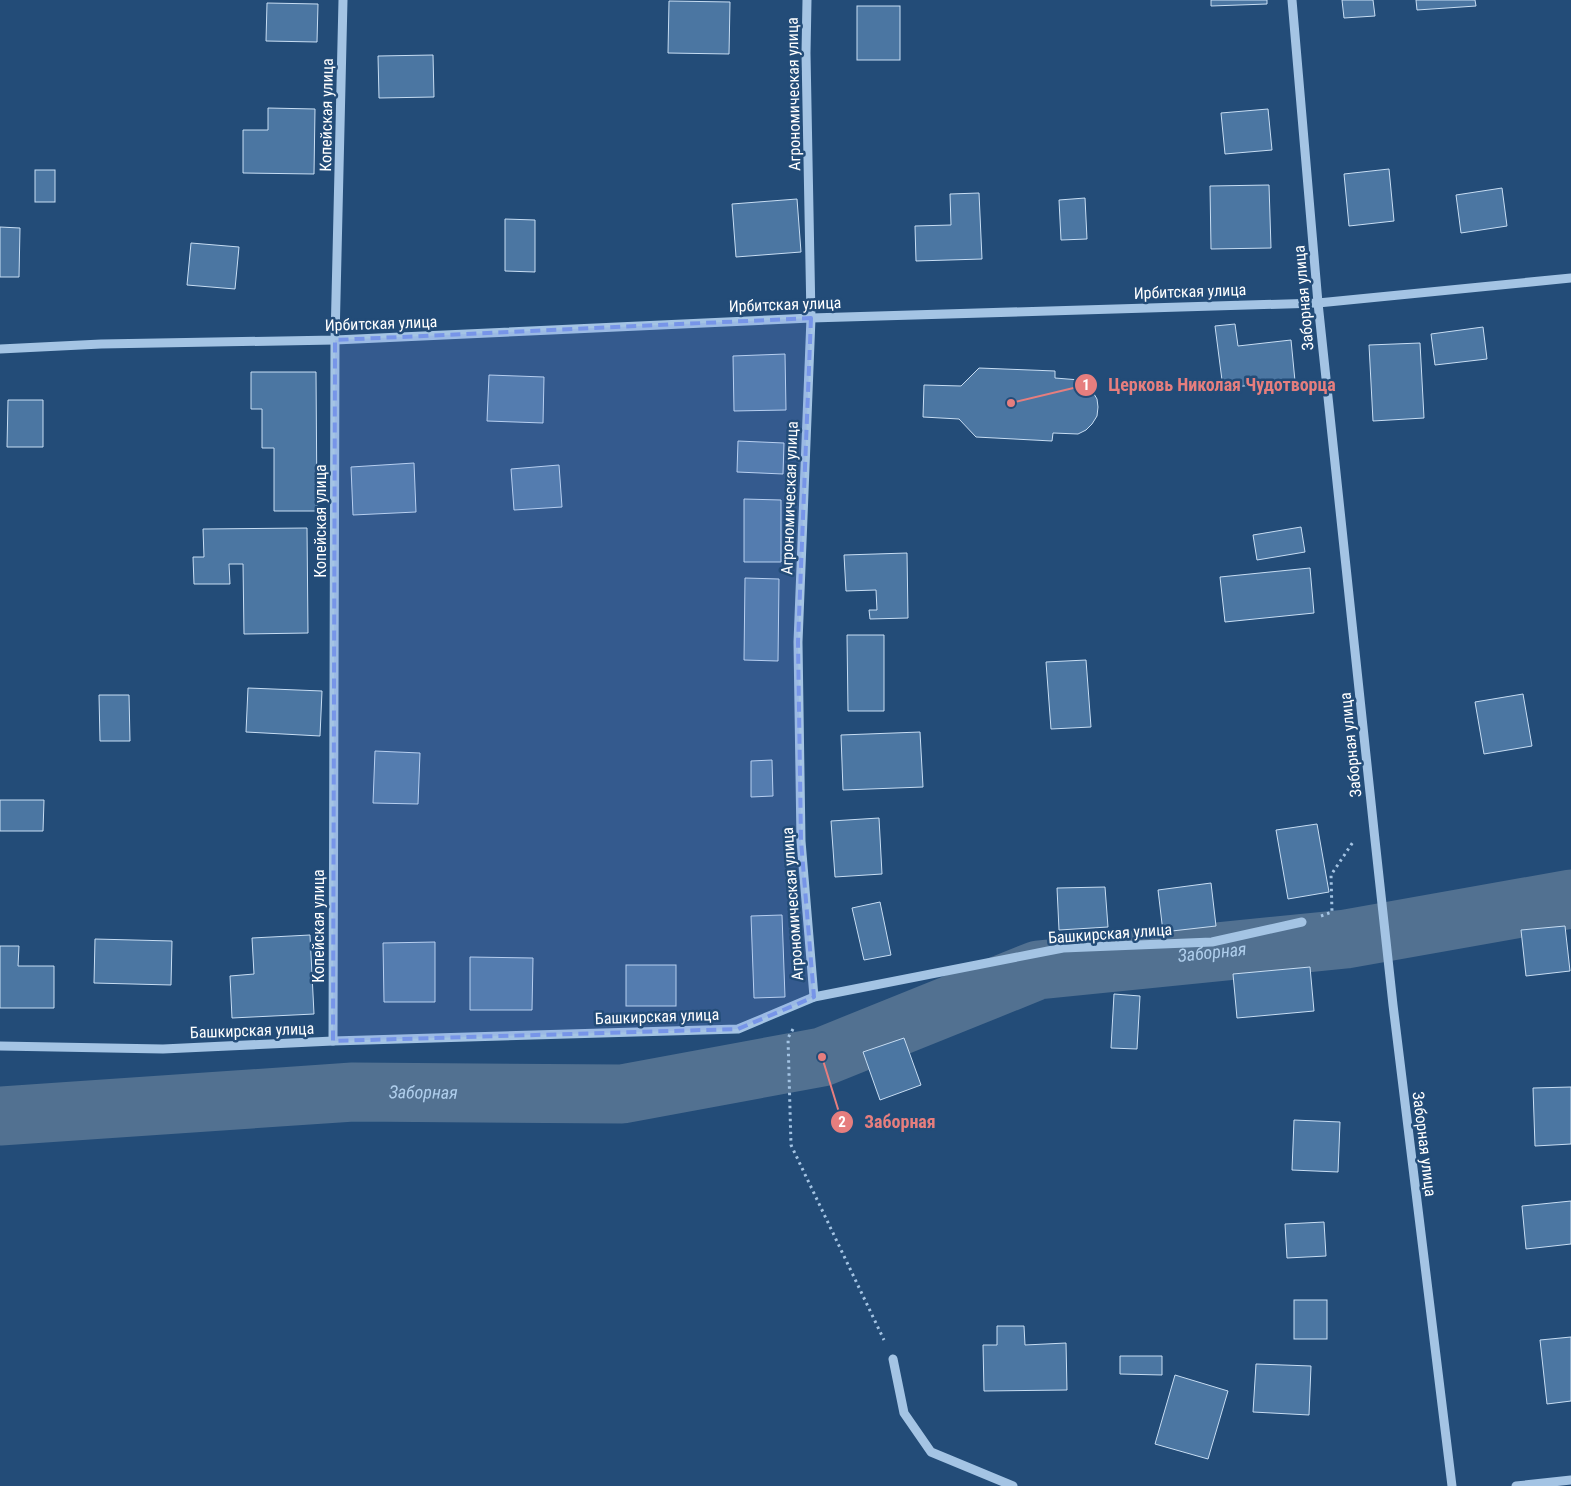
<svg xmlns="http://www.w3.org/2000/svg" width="1571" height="1486" font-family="'Roboto Condensed',sans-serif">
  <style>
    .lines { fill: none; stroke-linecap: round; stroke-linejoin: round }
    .river { stroke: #527191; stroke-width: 59 }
    .building { fill: #4b76a2; stroke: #c7ddf3 }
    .path { stroke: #a4c4e4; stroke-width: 3; stroke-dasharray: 2.5 4; stroke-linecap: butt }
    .minor { stroke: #a4c4e4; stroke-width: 9 }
    .marked { fill: #7795e8; fill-opacity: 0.2; stroke: #7795e8; stroke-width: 4; stroke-dasharray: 10 6; stroke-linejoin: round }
    .labels { text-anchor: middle; stroke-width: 5; stroke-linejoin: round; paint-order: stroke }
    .street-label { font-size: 16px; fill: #fff; stroke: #234c78 }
    .water-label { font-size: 18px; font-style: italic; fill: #afceec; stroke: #234c78 }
    .leader { fill: none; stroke: #e67e7e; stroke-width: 2 }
    .callout-dot { fill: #e67e7e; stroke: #234c78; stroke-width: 2 }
    .mark-label { font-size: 15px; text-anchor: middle; font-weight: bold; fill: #fff }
    .callout-label { font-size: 18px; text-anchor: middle; font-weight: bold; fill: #e67e7e; stroke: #234c78; stroke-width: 5; stroke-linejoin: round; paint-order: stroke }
  </style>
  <rect width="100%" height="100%" fill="#234c78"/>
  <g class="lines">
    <path class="river" id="s1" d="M0,1116L353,1092L622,1094L822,1057L1038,970L1346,939L1571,899"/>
  </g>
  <g class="building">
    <path d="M1211,0H1267V4L1211,6Z"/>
    <path d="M1342,0H1373L1375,16L1344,18Z"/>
    <path d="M1416,0H1475L1476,6L1417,10Z"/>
    <path d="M669,1L730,2L729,54L668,53Z"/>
    <path d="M267,3L318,4L317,42L266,41Z"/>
    <rect x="857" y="6" width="43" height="54"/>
    <path d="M433,55L434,97L379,98L378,56Z"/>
    <path d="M268,108L315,109L314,174L243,173V130H268Z"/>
    <path d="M1268,109L1272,150L1225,154L1221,113Z"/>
    <path d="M1389,169L1394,221L1349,226L1344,174Z"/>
    <rect x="35" y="170" width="20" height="32"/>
    <path d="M1269,185L1271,248L1211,249L1210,186Z"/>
    <path d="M1502,188L1507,226L1461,233L1456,195Z"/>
    <path d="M979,193L982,259L916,261L915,226L951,225L950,194Z"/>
    <path d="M1085,198L1087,239L1061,240L1059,200Z"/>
    <path d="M797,199L801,252L736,257L732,204Z"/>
    <path d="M505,219L535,220V272L505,271Z"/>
    <path d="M0,227L20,228L19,277H0Z"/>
    <path d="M191,243L239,247L235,289L187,285Z"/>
    <path d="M1235,324L1238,346L1291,340L1295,381L1223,388L1215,326Z"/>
    <path d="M1483,327L1487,359L1435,365L1431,334Z"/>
    <path d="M1420,343L1424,418L1373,421L1369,345Z"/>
    <path d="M785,354L786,410L734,411L733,356Z"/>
    <path d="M979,368L1055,371V378L1080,380L1088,384L1097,399L1098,407L1097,416L1092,424L1086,430L1078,434L1053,433L1052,441L976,437L959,419L923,417L924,385L961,386Z"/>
    <path d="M251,372H316L317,511H274V448H262V409H251Z"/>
    <path d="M489,375L544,377L543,423L487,421Z"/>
    <path d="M8,400H43V447H7Z"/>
    <path d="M738,441L784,443L783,474L737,472Z"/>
    <path d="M414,463L416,512L353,515L351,467Z"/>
    <path d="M559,465L562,507L514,510L511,469Z"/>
    <path d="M744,499L781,500V562H744Z"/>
    <path d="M1301,527L1305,552L1257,560L1253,535Z"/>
    <path d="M307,528L308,633L244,634L243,564H229L230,584H194L193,557H204L203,529Z"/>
    <path d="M907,553L908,618L870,619L869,610H877L876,590L846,591L844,555Z"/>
    <path d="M1310,568L1314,613L1225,622L1220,577Z"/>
    <path d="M745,578L779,579L778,661L744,660Z"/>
    <path d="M847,635H884V711H848Z"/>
    <path d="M1086,660L1091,727L1051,729L1046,662Z"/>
    <path d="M248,688L322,691L320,736L246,732Z"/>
    <path d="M1523,694L1532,746L1484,754L1475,702Z"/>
    <path d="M99,695H129L130,741H100Z"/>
    <path d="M920,732L923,787L843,790L841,735Z"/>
    <path d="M375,751L420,753L418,804L373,803Z"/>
    <path d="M772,760L773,796L751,797V761Z"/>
    <path d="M0,800H44L43,831H0Z"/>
    <path d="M879,818L882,874L835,877L831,821Z"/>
    <path d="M1317,824L1329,892L1288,899L1276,830Z"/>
    <path d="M1211,883L1216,926L1163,932L1158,890Z"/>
    <path d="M1105,887L1108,927L1059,930L1057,888Z"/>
    <path d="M880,902L891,955L864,960L852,908Z"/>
    <path d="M782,915L785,997L754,998L751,916Z"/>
    <path d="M1565,926L1570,971L1526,976L1521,930Z"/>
    <path d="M310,935L314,1014L232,1018L230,976L254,974L252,938Z"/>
    <path d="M95,939L172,941L171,985L94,983Z"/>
    <path d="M435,942V1002H384L383,943Z"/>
    <path d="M0,946H19L18,966H54V1008H0Z"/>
    <path d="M470,957L533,958L532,1010H470Z"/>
    <rect x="626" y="965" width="50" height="41"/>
    <path d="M1310,967L1314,1011L1237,1018L1233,974Z"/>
    <path d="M1114,994L1140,996L1137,1049L1111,1048Z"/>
    <path d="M904,1038L921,1085L880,1100L863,1052Z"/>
    <path d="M1571,1087V1144L1535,1146L1533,1088Z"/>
    <path d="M1294,1120L1340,1122L1338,1172L1292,1170Z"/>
    <path d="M1571,1201V1244L1526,1249L1522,1206Z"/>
    <path d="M1324,1222L1326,1256L1287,1258L1285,1224Z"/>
    <rect x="1294" y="1300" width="33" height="39"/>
    <path d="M997,1326H1024L1025,1345L1066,1343L1067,1390L984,1391L983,1345H997Z"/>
    <path d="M1571,1337V1401L1547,1404L1540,1340Z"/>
    <path d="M1120,1356H1162V1375L1120,1374Z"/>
    <path d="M1256,1364L1311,1366L1309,1415L1253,1412Z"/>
    <path d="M1175,1375L1228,1391L1208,1459L1155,1444Z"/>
  </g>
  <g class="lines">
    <g class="path">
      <path d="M1321,916L1332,912L1331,875L1353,842"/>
      <path d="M793,1029L788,1038L791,1145L884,1340"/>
    </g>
    <g class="minor">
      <path d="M807,0L806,53L811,318L798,642L801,841L814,997"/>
      <path d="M1292,0L1318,303L1375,840L1393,1005L1452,1486"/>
      <path d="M0,349L101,344L335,340L811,318L1318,303L1571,278"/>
      <path d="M333,1041L335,340L343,0"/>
      <path d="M0,1046L163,1049L333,1041L738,1029L814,997L1063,948L1212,942L1302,922"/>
      <path d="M893,1359L904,1413L931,1452L1013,1486"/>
      <path d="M1516,1486L1571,1480"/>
    </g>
  </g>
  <path class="marked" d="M811,318L798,642L801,841L814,997L738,1029L333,1041L335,340Z"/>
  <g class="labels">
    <g class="street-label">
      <text transform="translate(793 94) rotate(-91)" y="6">Агрономическая улица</text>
      <text transform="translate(326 115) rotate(-89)" y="6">Копейская улица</text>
      <text transform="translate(1190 291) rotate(-2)" y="6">Ирбитская улица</text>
      <text transform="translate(1303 298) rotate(-95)" y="6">Заборная улица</text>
      <text transform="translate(785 304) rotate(-2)" y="6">Ирбитская улица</text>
      <text transform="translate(381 323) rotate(-2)" y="6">Ирбитская улица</text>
      <text transform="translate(789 498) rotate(-88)" y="6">Агрономическая улица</text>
      <text transform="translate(320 521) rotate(-90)" y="6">Копейская улица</text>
      <text transform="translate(1350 745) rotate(-96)" y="6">Заборная улица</text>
      <text transform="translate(792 904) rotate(-94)" y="6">Агрономическая улица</text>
      <text transform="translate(318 926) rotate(-90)" y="6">Копейская улица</text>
      <text transform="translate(1110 933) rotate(-4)" y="6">Башкирская улица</text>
      <text transform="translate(657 1016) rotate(-2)" y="6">Башкирская улица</text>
      <text transform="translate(252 1030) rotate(-2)" y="6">Башкирская улица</text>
      <text transform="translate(1425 1144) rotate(83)" y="6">Заборная улица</text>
    </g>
    <g class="water-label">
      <text dy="6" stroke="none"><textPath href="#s1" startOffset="1234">Заборная</textPath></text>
      <text dy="6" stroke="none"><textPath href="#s1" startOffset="424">Заборная</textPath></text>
    </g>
  </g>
  <path class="leader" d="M1011 403L1086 385M822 1057L842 1122"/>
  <g class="callout-dot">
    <circle cx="1011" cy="403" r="5"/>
    <circle cx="822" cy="1057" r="5"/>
    <circle cx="1086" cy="385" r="12"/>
    <circle cx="842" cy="1122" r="12"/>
  </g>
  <g class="mark-label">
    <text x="1086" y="390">1</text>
    <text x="842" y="1127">2</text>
  </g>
  <g class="callout-label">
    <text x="1222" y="391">Церковь Николая Чудотворца</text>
    <text x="900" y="1128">Заборная</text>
  </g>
</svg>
